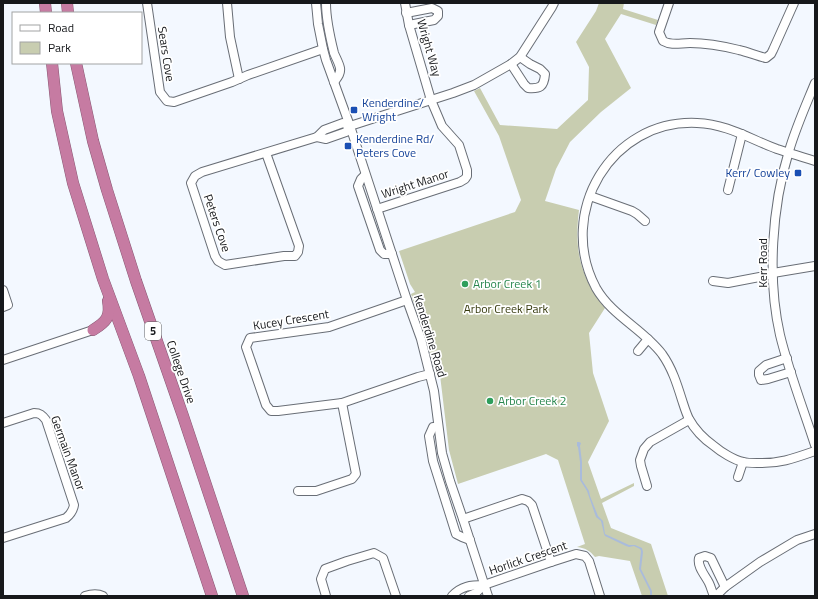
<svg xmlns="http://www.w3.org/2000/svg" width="818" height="599" font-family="'Titillium Web',sans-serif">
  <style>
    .green { fill: #c8cdb0 }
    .water { fill: #a9bbdb }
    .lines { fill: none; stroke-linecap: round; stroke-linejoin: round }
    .minor-casing { stroke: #696e76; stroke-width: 10 }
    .highway-casing { stroke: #885873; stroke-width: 12 }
    .minor { stroke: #fff; stroke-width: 8 }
    .highway { stroke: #c67ba2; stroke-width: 11 }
    .transit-dot { fill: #1a4fb4; stroke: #fff; stroke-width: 1.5 }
    .leisure-dot { fill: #2e9e5b; stroke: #fff; stroke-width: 1.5 }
    .labels { text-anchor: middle; stroke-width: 3.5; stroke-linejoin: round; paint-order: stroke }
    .shield { fill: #fff; stroke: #5c5d5f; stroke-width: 1 }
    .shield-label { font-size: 11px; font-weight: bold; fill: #16181b }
    .street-label { font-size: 12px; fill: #16181b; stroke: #fff }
    .transit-label { font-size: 12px; fill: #164399; stroke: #fff; text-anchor: start }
    .leisure-label { font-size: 12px; fill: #27864d; stroke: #fff; text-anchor: start }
    .park-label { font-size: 12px; fill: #363a0e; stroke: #fff }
  </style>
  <rect width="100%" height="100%" fill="#f3f8ff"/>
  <path class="green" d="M599,3H624L623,9L658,20L656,25L621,14L605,39L631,88L601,112L570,142L556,169L545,201L579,210C574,250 580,277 605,308L589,333L593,373L609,421L588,462L601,499L634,483V486L602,503L611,528L651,544L668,596H642L630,561L599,556L595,557C590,551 586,548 577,547L585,544L558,460L546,454L458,484L449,450L440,375H436L427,342L411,294L415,292L410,284L399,251L515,212L521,200L499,136L474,91L480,88L500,125L557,129L588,100L589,67L576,42L596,11Z"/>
  <path class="water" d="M577,442H579L581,443L580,446L582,462V480L589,491L590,496L598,516L603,521L605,534L629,545H635L642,548L643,552L641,569L652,591V596H650V591L639,569L641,551L640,549L634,546L629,547L626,546L605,536L604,534L601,521L596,517L587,491L580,480V462L578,447L577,446Z"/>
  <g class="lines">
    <g class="minor-casing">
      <g id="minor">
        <path d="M147,3L160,92L167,101L174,102L232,82L248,75L323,49"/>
        <path d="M227,3L230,37L239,79"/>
        <path d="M316,3L318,24L323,49L326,60L350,126L407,300L421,339L434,391L442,453L450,481L463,519L488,596"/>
        <path d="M326,3C326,20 330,37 334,53C336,58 339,63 340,68C341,74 337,78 334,82"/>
        <path d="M669,3L659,32L663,41C672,46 680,43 690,43C707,43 723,46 739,50C748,52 757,56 766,58L771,54L773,50L794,3"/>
        <path d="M406,13L432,8L438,11V16L434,20L409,25"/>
        <path d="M511,64L524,84L528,88C540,89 544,87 545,74L540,69L530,64L520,57"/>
        <path d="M815,83C806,105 796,127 789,151C772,206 767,278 780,335C789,372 803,408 815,445"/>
        <path d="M350,126L453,93L474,85L511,64L520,57L552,7L554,3"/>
        <path d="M317,137L326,139L346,132L350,126"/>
        <path d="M266,153L299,246L298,252L295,256H284L225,265L218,261L215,256L191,183L195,176L202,172L317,137L324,130L343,123L350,126"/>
        <path d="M815,161C802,157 789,153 777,149C750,139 727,124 697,123C611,119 556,213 596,288C612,316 643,329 662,354C672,368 677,384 682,400C684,406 686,413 689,419C695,430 704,439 714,446C721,452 734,460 743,462C747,463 752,463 757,463C779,464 795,458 815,451"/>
        <path d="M365,175L361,179L358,186L380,250L384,254H392"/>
        <path d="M728,190L742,134"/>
        <path d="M590,196L632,211L637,214L645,221"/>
        <path d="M377,209L460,182L465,179L467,176V170L459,145L442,126L431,100L409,25L405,3"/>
        <path d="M713,281L728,283L765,276L773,273L815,266"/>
        <path d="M3,290L8,305L3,307"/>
        <path d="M407,300L329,327L250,338L246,347L266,405L271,411H278L342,403L418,377L430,374"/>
        <path d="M638,351L648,339"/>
        <path d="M787,358L766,365L759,371V375L761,380L768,379L791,372"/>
        <path d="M3,360L93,330"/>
        <path d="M3,423L34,413C40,413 42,415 46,420L74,505C73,511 71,514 66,518L3,538"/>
        <path d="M438,427H433L429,436L433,461L456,534L462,537L470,540"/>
        <path d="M738,477L743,462"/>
        <path d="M647,486L641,466L640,460L644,449L650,442L689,420"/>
        <path d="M298,491H316L352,479L356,474L342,403"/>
        <path d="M463,519L522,499L528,501L532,505L551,562"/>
        <path d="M85,596C91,594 97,593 103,596"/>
        <path d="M326,596L321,579L325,569L347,561L374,553L383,558L396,596"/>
        <path d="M452,596C461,586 471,585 484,585L551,562L576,554L585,556L589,561L600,596"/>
        <path d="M469,596L476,593L484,585"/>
        <path d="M714,596C712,592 711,587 709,583C705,575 697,567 699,558L705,556L711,558L725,587"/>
        <path d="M716,596L725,587L760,562L797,540L815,534"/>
      </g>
    </g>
    <g class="highway-casing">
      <g id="highway">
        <path d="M45,3L46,13"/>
        <path d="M67,3L68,13"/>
        <path d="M52,63L57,111L73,183L103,279L139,376L212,596"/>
        <path d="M76,63L93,141L107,190L136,281L183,416L243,596"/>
        <path d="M93,330C106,322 111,317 108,301"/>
      </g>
    </g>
    <use href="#minor" class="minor"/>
    <use href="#highway" class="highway"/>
  </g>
  <g class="transit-dot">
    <rect x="350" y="106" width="8" height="8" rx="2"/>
    <rect x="344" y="142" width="8" height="8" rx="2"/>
    <rect x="794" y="169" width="8" height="8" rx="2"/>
  </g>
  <g class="leisure-dot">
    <circle cx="465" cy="284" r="4"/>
    <circle cx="490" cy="401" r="4"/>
  </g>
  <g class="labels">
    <rect class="shield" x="145" y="322" width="16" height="18" rx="3"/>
    <g class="shield-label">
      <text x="153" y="335">5</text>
    </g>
    <g class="street-label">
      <text transform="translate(429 48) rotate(74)" y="4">Wright Way</text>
      <text transform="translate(166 54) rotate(81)" y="4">Sears Cove</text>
      <text transform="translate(415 184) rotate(-18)" y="4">Wright Manor</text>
      <text transform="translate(217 223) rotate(71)" y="4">Peters Cove</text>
      <text transform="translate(763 263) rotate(-90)" y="4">Kerr Road</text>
      <text transform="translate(291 320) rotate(-9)" y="4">Kucey Crescent</text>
      <text transform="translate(430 336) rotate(73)" y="4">Kenderdine Road</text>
      <text transform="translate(181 372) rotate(71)" y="4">College Drive</text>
      <text transform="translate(68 453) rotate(70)" y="4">Germain Manor</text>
      <text transform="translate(528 558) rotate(-19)" y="4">Horlick Crescent</text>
    </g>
    <g class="transit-label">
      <text x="362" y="107">Kenderdine/<tspan x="362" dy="14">Wright</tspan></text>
      <text x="356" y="143">Kenderdine Rd/<tspan x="356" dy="14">Peters Cove</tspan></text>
      <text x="790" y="177" text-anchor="end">Kerr/ Cowley</text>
    </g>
    <g class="leisure-label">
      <text x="473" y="288">Arbor Creek 1</text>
      <text x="498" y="405">Arbor Creek 2</text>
    </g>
    <g class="park-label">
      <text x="506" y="313">Arbor Creek Park</text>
    </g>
  </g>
  <rect width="818" height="599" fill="none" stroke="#16181b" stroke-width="8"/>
  <rect x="12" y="12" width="130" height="52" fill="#ffffff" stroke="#a2a3a4"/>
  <rect x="20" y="25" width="20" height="6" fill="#ffffff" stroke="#a2a3a4"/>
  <text x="48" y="32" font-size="12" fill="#16181b">Road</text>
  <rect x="20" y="42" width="20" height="12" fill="#c8cdb0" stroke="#a2a3a4"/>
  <text x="48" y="52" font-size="12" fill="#16181b">Park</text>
</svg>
